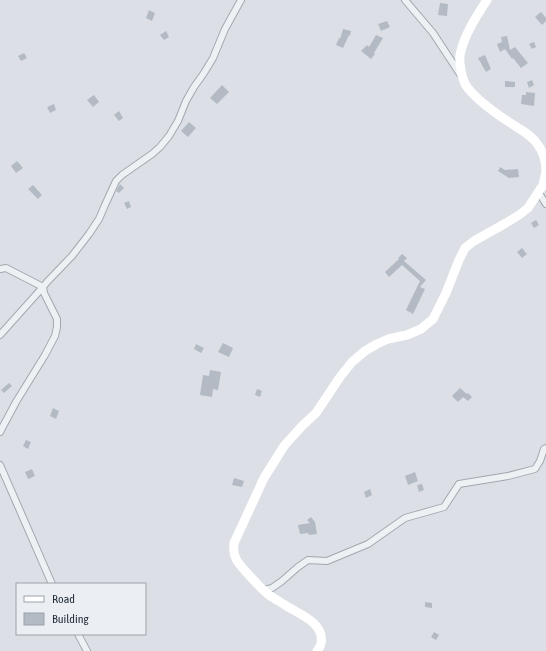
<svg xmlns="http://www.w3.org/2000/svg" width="546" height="651" font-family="'Asap Condensed',sans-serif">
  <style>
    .building { fill: #b3bac3 }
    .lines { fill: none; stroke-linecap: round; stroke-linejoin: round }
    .minor-casing { stroke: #a2a7b0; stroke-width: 8 }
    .minor { stroke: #eef1f4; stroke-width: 6 }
    .secondary { stroke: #fff; stroke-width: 9 }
  </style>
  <rect width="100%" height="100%" fill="#dce0e6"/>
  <g class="building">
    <path d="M440,3L448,4L447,16L438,15Z"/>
    <path d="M149,10L155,13L152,21L146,18Z"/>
    <path d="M541,12L546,18V21L542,25L535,17Z"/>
    <path d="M387,21L390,27L381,31L378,24Z"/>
    <path d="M343,29L351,31L350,36L349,35L343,48L336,45L339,38L340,39Z"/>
    <path d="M166,31L169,37L164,40L160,35Z"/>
    <path d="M376,35L383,38L374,53L375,54L371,59L361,51L367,45L369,47Z"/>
    <path d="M507,36L510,50L515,47L528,63L521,68L513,58L512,59L505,49L500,52L497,44L502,42L501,37Z"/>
    <path d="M534,42L536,47L532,49L529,44Z"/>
    <path d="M24,53L27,58L21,61L18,56Z"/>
    <path d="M485,55L491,69L486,72L478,58Z"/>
    <path d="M532,80L534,85L529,88L527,82Z"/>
    <path d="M505,81L515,82V87H505Z"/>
    <path d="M222,85L229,92L217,104L210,98Z"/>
    <path d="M526,92L535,93L534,106L521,104L522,95H526Z"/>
    <path d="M94,95L99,102L93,107L87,100Z"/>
    <path d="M54,104L56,110L50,113L47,107Z"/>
    <path d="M119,111L123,118L119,121L114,115Z"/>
    <path d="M189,122L196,128L188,137L181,131Z"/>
    <path d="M17,161L23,168L16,173L11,166Z"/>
    <path d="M500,167L505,170L518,169L519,177L509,178L498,171Z"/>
    <path d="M120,184L124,188L119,193L116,191Z"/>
    <path d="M33,185L42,195L38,199L28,189Z"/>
    <path d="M129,201L131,207L127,209L124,203Z"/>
    <path d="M536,220L539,225L534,228L531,223Z"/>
    <path d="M522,248L527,254L522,258L517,252Z"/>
    <path d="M402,254L407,258L404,261L426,280L420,287L425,289L413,314L406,310L420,281L402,265L389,277L385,272L399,259L398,258Z"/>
    <path d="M223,343L233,348L229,357L218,352Z"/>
    <path d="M196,344L204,348L201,353L194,349Z"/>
    <path d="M210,370L221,372L218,390L213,389L212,397L200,395L203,375L209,376Z"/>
    <path d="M9,383L12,386L4,393L1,390Z"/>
    <path d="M460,388L467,394L468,393L472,397L468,401L463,397L458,402L452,396Z"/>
    <path d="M257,389L262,391L260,397L255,395Z"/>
    <path d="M53,408L59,411L56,419L50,416Z"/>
    <path d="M26,440L31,442L28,449L23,446Z"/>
    <path d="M32,469L35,476L28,479L25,472Z"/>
    <path d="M415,472L418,481L408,485L405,476Z"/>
    <path d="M234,478L244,481L242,487L232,485Z"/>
    <path d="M422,484L424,490L419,492L417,485Z"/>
    <path d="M370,489L372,495L366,498L364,492Z"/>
    <path d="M311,517L315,522L317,534L309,535L308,533L300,534L298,525L310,523L307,520Z"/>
    <path d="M425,602L432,603V608L425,607Z"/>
    <path d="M434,632L439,635L436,640L431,637Z"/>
  </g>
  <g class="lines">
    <g class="minor-casing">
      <g id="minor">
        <path d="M405,0L433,33L460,74"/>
        <path d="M539,193L546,204"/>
        <path d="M0,269L6,268L43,287L0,335"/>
        <path d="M0,432L16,402L45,355L55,336L57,327V319L44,293L43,287L47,282L72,256L89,234L99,219L105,205L116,181L122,175L152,154L160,147L169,136L178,121L186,101L194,87L204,73L213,58L225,29L241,0"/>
        <path d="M0,465L52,584"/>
        <path d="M264,590L272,588L282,581L298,567L308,560L327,561L368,544L405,518L444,507L459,484L508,476L535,469L540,461L544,449L546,448"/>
        <path d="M78,634L87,651"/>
      </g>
    </g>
    <use href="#minor" class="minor"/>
    <g class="secondary">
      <path d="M487,0C476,17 464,35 460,55C459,64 462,80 467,87C477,100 498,115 512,124C521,130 532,135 538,145C543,152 546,161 546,171"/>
      <path d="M317,651C319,648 321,646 321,643C325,624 300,614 288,607C282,603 275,599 269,595C261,589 254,580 247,573C238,563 232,557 234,543L264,478L284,446L302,426L316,413L340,377L352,362L365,351L377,344L388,339L407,335L421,329L433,319L446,293L459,260L465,248L474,241L506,223L519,215L528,208L543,185L546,172"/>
    </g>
  </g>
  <rect x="16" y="583" width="130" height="52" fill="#ebeff4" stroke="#9ca2aa"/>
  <rect x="24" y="596" width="20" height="6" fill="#ffffff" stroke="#9ca2aa"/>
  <text x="52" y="603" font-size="12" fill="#262f3c">Road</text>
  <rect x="24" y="613" width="20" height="12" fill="#b3bac3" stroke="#9ca2aa"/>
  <text x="52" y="623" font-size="12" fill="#262f3c">Building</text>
</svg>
